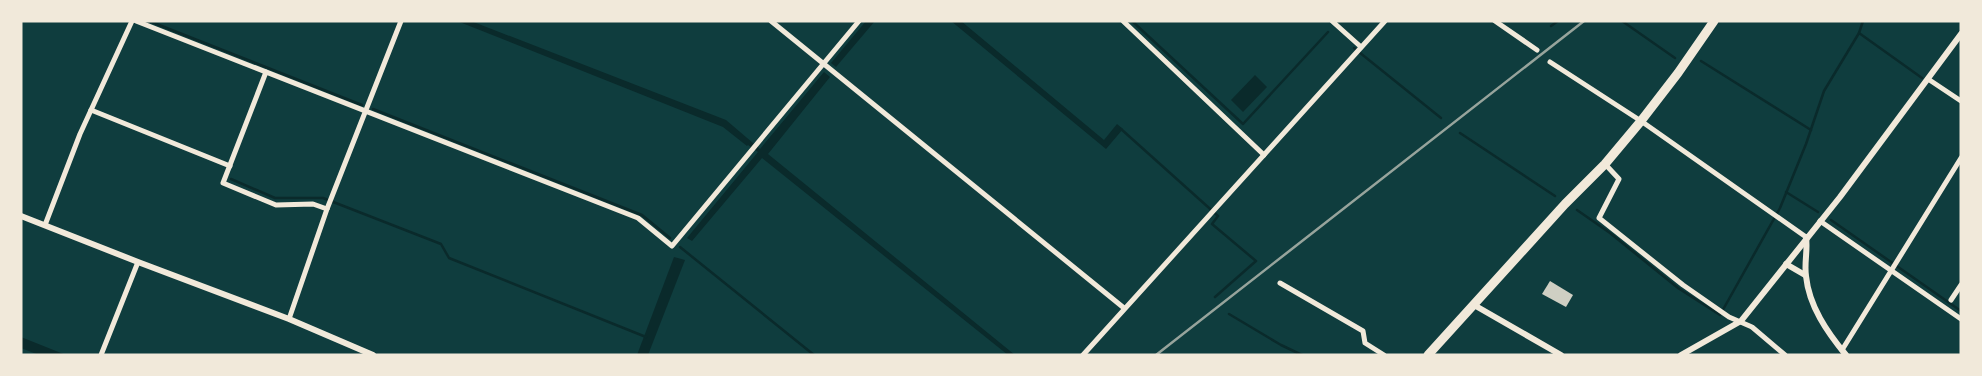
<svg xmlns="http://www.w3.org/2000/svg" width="1982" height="376" font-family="'Asap Condensed',sans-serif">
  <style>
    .water { fill: #0a2a2b }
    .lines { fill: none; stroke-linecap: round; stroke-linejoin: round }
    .stream { stroke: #0a2a2b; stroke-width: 2.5 }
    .building { fill: #cfcfc3 }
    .minor { stroke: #f1e9da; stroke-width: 5 }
    .tertiary { stroke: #f1e9da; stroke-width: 6 }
    .trunk { stroke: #f1e9da; stroke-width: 9 }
    .rail { stroke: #97a49c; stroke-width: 2.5 }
  </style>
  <rect width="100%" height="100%" fill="#0f3d3e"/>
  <g class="water">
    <path d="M457,21H471L726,120L760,149L824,72L830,77L768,154L1015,355H1008L762,158L692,241L687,238L758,152L748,145L747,146L723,127Z"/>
    <path d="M866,21H875L836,67L831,63Z"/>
    <path d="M951,21H961L1104,140L1117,124L1123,129L1106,149Z"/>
    <path d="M1255,75L1267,87L1243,112L1231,100Z"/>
    <path d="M674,257L685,260L648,355H637Z"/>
    <path d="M21,337L66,355H39L21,348Z"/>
  </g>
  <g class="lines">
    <g class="stream">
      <path d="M149,21L362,105"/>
      <path d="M1132,21L1243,124L1328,32"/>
      <path d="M1622,21L1675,58"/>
      <path d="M1551,26L1558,21"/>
      <path d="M1859,33L1922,78"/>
      <path d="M1354,48L1441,118"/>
      <path d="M1701,61L1811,130"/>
      <path d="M373,109L642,215L670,238"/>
      <path d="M1121,129L1218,216L1212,224L1256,261L1215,297"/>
      <path d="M1460,133L1555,196"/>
      <path d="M231,179L275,198H323L441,244L449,258L646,337"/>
      <path d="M1786,192L1818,212"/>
      <path d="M1577,210L1610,233L1678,288L1720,315L1780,208L1806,144L1824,91L1859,33L1863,21"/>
      <path d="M1831,220L1961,311"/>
      <path d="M680,247L814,355"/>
      <path d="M1229,314L1281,345L1302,355"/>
    </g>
  </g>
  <path class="building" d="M1550,281L1573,295L1566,307L1542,294Z"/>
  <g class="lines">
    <g class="minor">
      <path d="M136,21L638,218L672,246L859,21"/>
      <path d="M771,21L1124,308"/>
      <path d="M1123,21L1264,155"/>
      <path d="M1332,21L1361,47"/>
      <path d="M1495,21L1537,50"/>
      <path d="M1550,62L1641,121L1806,237"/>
      <path d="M266,72L223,183L276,205L313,204L327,209"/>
      <path d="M1928,79L1961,101"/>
      <path d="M91,110L230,166"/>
      <path d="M1605,164L1619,179L1599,218L1683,285L1729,317L1752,327L1785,355"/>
      <path d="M1820,221L1961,319"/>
      <path d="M45,225L80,134L132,21"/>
      <path d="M1280,283L1363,331L1365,343L1384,355"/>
      <path d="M1951,300L1961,285"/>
      <path d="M289,319L327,209L401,21"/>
      <path d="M1842,350L1961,158"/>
      <path d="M101,355L138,262"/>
      <path d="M1083,355L1385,21"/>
    </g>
    <g class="tertiary">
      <path d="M21,216L138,262L289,319L373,355"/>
      <path d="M1806,237C1808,250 1804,263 1806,276C1809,306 1827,332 1846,355"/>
      <path d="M1786,264L1805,275"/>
      <path d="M1474,305L1561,355"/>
      <path d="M1681,355L1741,321L1840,197L1961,34"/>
    </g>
    <path class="trunk" d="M1428,355L1565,204L1605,164L1641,121L1678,73L1714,21"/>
    <path class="rail" d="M1156,355L1584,21"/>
  </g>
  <rect width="1982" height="376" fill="none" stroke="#f1e9da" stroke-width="45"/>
</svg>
